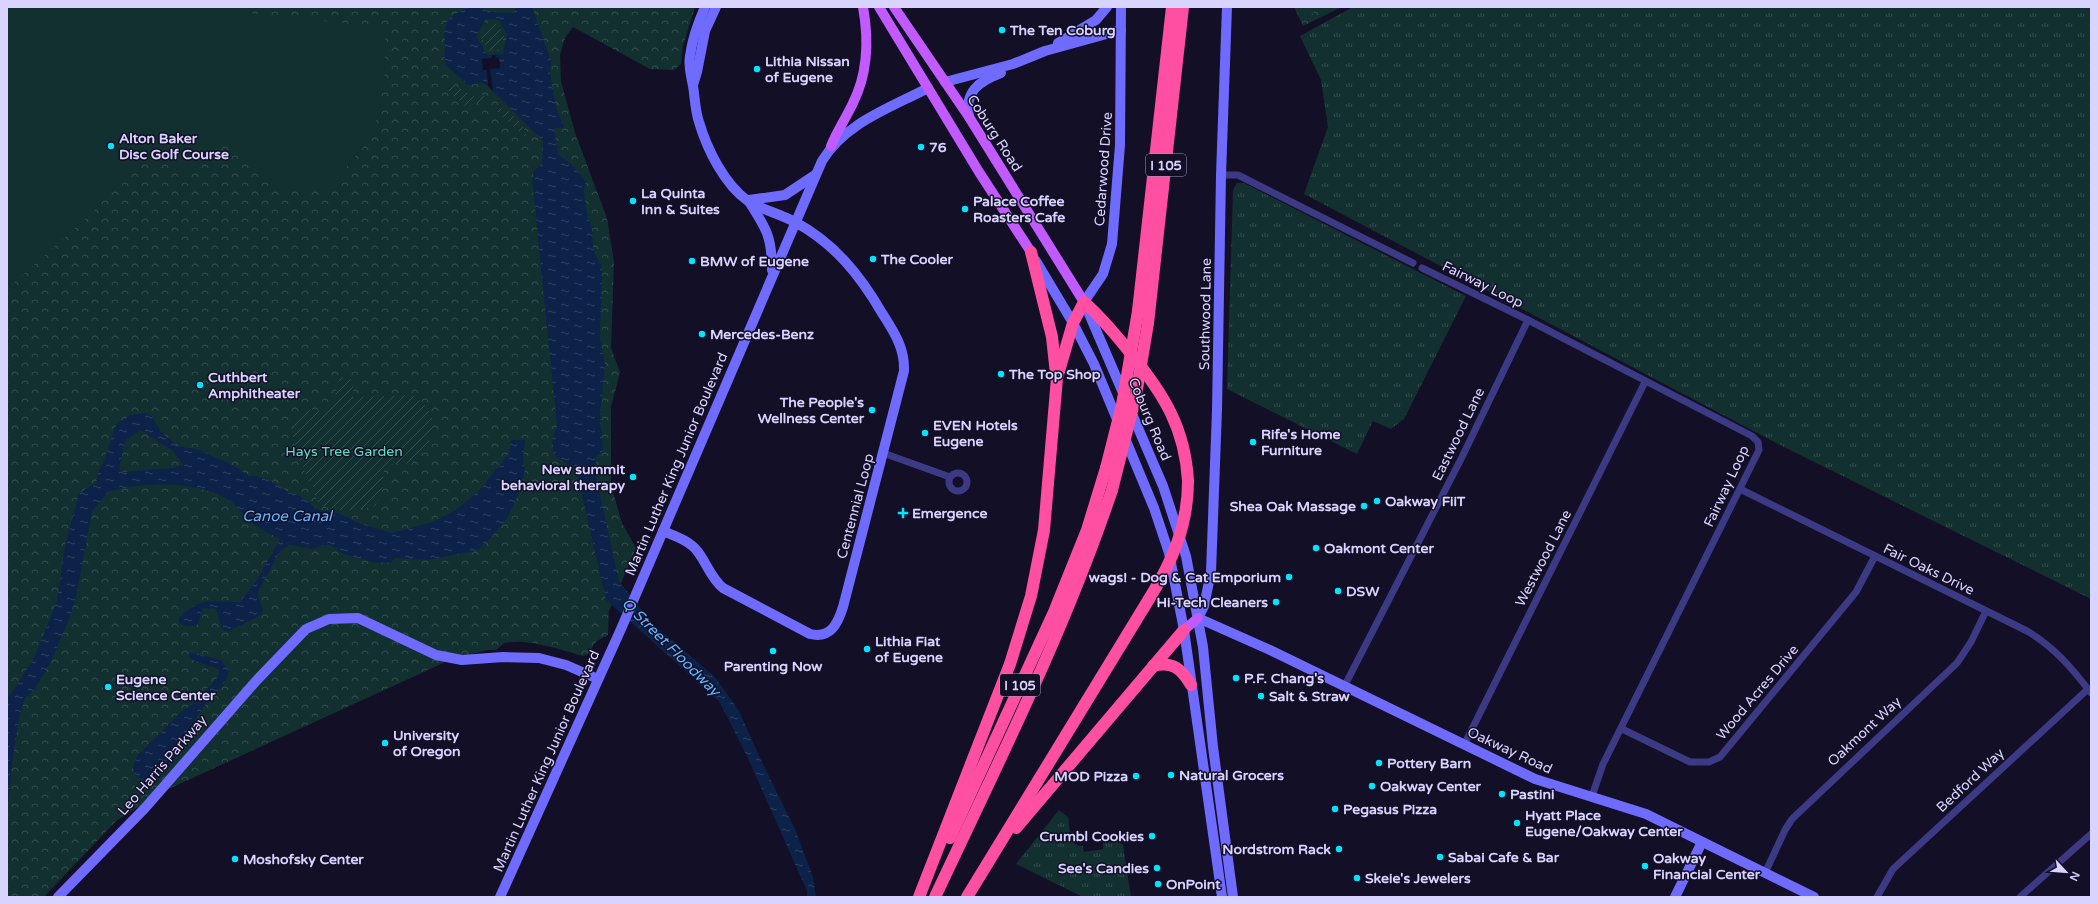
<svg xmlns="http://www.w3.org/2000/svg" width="2098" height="904" font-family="'Varela Round',sans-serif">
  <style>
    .grass { fill: url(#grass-tufts) }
    .forest { fill: url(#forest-crowns) }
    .garden { fill: url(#garden-furrows) }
    .pitch { fill: #12302f }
    .water { fill: url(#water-ripples); fill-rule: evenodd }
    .pier { fill: #130f26 }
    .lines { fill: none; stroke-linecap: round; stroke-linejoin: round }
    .street { stroke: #3d3a85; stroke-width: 7 }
    .secondary { stroke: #6f6bff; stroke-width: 10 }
    .primary { stroke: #c25bff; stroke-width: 10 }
    .highway { stroke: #ff4fa3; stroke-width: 12 }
    .highway-bridge { stroke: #ff4fa3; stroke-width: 12 }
    .poi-dot { fill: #00e5ff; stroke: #130f26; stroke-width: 1.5 }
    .labels { text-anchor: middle; stroke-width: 3; stroke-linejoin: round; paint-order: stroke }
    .shield { fill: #130f26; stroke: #9e99be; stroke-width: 1 }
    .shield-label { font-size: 13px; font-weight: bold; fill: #d9d4ff }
    .poi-label { font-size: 14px; font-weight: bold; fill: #d9d4ff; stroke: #130f26; text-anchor: start }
    .street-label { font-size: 14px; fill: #d9d4ff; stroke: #130f26 }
    .park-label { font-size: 14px; fill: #5fe0c0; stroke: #130f26 }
    .water-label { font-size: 15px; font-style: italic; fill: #62b6ff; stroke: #130f26 }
  </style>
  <defs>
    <pattern id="grass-tufts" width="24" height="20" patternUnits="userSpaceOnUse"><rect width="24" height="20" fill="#12302f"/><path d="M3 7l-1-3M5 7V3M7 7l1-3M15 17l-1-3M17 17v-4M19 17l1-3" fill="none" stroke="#344d4e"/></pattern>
    <pattern id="forest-crowns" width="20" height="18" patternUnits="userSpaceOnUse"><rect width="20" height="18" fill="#12302f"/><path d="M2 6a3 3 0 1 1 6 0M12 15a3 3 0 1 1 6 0" fill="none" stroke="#344d4e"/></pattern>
    <pattern id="garden-furrows" width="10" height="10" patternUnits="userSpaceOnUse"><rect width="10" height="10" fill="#12302f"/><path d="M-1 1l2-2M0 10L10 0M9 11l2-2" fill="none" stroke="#344d4e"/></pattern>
    <pattern id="water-ripples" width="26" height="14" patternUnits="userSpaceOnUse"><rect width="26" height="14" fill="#0c2248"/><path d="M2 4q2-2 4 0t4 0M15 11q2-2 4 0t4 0" fill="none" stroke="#2f4163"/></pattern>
  </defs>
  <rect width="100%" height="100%" fill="#130f26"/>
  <g class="grass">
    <path d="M1353,7H2091V599L1784,447L1304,194L1328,127L1321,80L1300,36Z"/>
    <path d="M1237,183H1244L1466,296L1404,419L1391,429L1373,421L1357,454L1227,389L1233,190Z"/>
    <path d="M1059,810L1068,817C1070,828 1068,847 1083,846L1084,852L1103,849V843L1117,842L1123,845L1131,897H1083L1016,864Z"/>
  </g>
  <g class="forest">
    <path d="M7,7H695L683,46L681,64L674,70L650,69L573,27L565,38L560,55L561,81L575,133L607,218L614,262L611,348L620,372L611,407V485L622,523L636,548L609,611L608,635C605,637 599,639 596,642C590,648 593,653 583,656C562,650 526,638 505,643C501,644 499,649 495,650H486L465,656L463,654L162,792L116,821L44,897H7Z"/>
    <path d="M1294,7H1342L1303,26Z"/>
  </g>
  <g class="garden">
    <path d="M487,23L498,24L504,36L501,49L489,51L481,37Z"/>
    <path d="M451,83H455L459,89L460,88L471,96L484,95L487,101L473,104L468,109L448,90Z"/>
    <path d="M499,108C509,107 529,128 526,138L496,110Z"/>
    <path d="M344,377L350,378C355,385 354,390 352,397L413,395L426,406L432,416L433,431L427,447L412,463L387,465C382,471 384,477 383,485C383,492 378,500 375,506C357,511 315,517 314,490C305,470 280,434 301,415C309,408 315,409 324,412L335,398L339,379Z"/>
  </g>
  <g class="pitch">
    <path d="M7,7H194L386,28L384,82L373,136L327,189H278L246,152L218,142L185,178L150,150L91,214L9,287H7Z"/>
    <path d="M1296,7H1311L1314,13L1302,18Z"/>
  </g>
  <g class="water">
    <path d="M472,7C479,7 482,10 488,11C495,12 505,13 513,13L516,7H532L551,61L550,72L556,108L564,127L554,128L558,154L574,167L586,181L584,192L587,215L592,228L593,249L602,267L600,339L605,365L600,416L603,450L600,454L596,456V477L619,581L653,624L715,677L739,711L760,758L795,829L813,877L816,897H807V891L747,756L719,701L606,600L576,469L555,456C551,444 552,438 557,426L532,179L534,171L542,164L543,141L488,86L482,83L468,85L446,65C443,59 445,53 445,46C443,19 448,16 472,7ZM486,19L499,20L507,35L503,54L487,55L476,36Z"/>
    <path d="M146,413L152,416L161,432L179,447L197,449L234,466L249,476H256L272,482L290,493L299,495L318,510L339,513L361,524L392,533L433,522L456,510L479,491L510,452L511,440H525L523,461L525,469L522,486L508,517L488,541L478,550L428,560L394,558L391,563L372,562L343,554L332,546L323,545L313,549L289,545L279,552L257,594L263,610L261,615L227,632L222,629L216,609L203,608L198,624C191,628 186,627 179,623V618C201,596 211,602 240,602L257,580L280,539C270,533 259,529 251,522C243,515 237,505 229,500C192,479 148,483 109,491L92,511L77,593L69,619L51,661L35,689L25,698L19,719L12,763L7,816V700L34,658L57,601L65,545L79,494L87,488L96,484L98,472L103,463L116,425L129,415ZM141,430L172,450L183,465L174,468L122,472L119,469L125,441Z"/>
    <path d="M193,653L221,660L229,671C227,685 212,696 203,708C186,731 177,771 148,783L135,775L133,768L136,757L183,710L192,705L218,677L219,670C209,664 200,665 190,658L189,654Z"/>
  </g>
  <path class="pier" d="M492,55H495L496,58L499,57L500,68L490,69L493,91L488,86L487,70H483L482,59L492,58Z"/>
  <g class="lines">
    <g class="street">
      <path d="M1221,175H1238L1413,263"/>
      <path d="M1422,268L1528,320L1752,436L1758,442L1759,450L1603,764L1592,796"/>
      <path d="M883,453L950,477"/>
      <circle cx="958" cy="482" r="9"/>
      <path d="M1740,489L2027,631C2054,647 2072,668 2091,693"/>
      <path d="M1344,687L1462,457L1528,320"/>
      <path d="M1622,729L1690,762H1709L1720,757L1856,592L1875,556"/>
      <path d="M1464,745L1645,382"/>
      <path d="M1765,873L1785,830L1792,819L1957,663L1971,642L1986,611"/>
      <path d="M1877,897L1893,869L2088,689"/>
      <path d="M2020,897L2091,834"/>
    </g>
    <g class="secondary">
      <path d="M1121,7L1120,145L1112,244L1103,274L1084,302L1163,486L1186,556L1203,647L1213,747L1233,897"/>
      <path d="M1058,43L1096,20L1107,7"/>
      <path d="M945,82L1013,64L1045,51L1121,30"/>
      <path d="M693,85L697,72L705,31L716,7"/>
      <path d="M969,117C964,92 979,81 1001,73"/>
      <path d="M748,200C766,228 772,236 772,270"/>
      <path d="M749,200L785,195L815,175"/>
      <path d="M1036,261L1073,323L1094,364L1154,508L1169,553L1184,630L1222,897"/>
      <path d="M663,531C675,536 690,541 698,552C707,564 711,578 723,588L810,634C831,639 838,623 843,607L904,371C905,348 894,332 882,313C860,275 834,243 795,222C780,214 763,210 748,201C724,184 707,149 699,122C695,110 695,98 693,86C691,75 688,67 690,56C692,39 698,23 705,7"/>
      <path d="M1198,618L1270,650L1535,779L1646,814L1814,897"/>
      <path d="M1198,618L1204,606L1211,572L1217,410L1221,175L1227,7"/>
      <path d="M58,897L145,808L256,681L306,629L329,619L358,618L436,655L462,660L503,657L539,658L566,665L598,679"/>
      <path d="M500,897L621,629L822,161C845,123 890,108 928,88"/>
      <path d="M1675,897L1702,842"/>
    </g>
    <g class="primary">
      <path d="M879,7L979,172L1031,252"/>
      <path d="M894,7L969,117L1084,302"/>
      <path d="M831,146C837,131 846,118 853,103C868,73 869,40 863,7"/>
      <path d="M1184,630L1198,618"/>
    </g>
    <g class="highway">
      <path d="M1031,252L1052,337L1056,374"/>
      <path d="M1138,311L1172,7"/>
      <path d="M1148,323L1183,7"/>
      <path d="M1153,666C1172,661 1181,668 1191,685"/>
      <path d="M1016,828L1184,630"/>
      <path d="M950,838L1054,612L1087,530L1106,468"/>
      <path d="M919,897L1010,664L1031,596L1044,530L1057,378L1073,323L1084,302C1102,318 1117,336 1132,355C1164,395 1185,428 1188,481"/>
      <path d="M935,897C998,763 1065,630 1112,490"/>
      <path d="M967,897L1149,599"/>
    </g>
    <g class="highway-bridge">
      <path d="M1106,468L1122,405L1138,311"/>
      <path d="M1112,490L1136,395L1148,323"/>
      <path d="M1149,599C1172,562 1188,526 1188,481"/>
    </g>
  </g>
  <g class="poi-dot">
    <circle cx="1002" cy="30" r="4"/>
    <circle cx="757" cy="69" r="4"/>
    <circle cx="111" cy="146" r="4"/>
    <circle cx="921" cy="147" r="4"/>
    <circle cx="633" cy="201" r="4"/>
    <circle cx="965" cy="209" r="4"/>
    <circle cx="873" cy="259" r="4"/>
    <circle cx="692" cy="261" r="4"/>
    <circle cx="702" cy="334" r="4"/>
    <circle cx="1001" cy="374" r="4"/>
    <circle cx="200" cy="385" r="4"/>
    <circle cx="872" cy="410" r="4"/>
    <circle cx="925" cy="433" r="4"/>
    <circle cx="1253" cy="442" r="4"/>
    <circle cx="633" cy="477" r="4"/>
    <circle cx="1377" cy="501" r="4"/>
    <circle cx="1364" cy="506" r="4"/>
    <path d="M901 507h4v4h4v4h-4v4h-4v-4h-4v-4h4z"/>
    <circle cx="1316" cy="548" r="4"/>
    <circle cx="1289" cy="577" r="4"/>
    <circle cx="1338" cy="591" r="4"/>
    <circle cx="1276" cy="602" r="4"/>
    <circle cx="867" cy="649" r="4"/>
    <circle cx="773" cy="651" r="4"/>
    <circle cx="1236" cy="678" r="4"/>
    <circle cx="108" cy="687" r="4"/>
    <circle cx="1261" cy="696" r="4"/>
    <circle cx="385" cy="743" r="4"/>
    <circle cx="1379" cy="763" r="4"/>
    <circle cx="1171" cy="775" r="4"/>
    <circle cx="1136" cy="776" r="4"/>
    <circle cx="1372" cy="786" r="4"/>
    <circle cx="1502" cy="794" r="4"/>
    <circle cx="1335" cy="809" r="4"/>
    <circle cx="1517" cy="823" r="4"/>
    <circle cx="1152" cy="836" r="4"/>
    <circle cx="1339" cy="849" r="4"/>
    <circle cx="1440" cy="857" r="4"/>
    <circle cx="235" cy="859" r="4"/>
    <circle cx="1645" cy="866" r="4"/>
    <circle cx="1157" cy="868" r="4"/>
    <circle cx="1357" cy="878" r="4"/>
    <circle cx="1158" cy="884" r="4"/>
  </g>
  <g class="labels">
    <g class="shield">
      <rect x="1146" y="154" width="40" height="22" rx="3"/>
      <rect x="1000" y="674" width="40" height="22" rx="3"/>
    </g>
    <g class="shield-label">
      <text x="1166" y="170">I 105</text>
      <text x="1020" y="690">I 105</text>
    </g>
    <g class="poi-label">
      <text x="1010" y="35">The Ten Coburg</text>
      <text x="765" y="66">Lithia Nissan<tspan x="765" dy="16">of Eugene</tspan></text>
      <text x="119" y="143">Alton Baker<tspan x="119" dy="16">Disc Golf Course</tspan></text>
      <text x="929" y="152">76</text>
      <text x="641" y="198">La Quinta<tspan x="641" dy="16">Inn &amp; Suites</tspan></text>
      <text x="973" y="206">Palace Coffee<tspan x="973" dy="16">Roasters Cafe</tspan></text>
      <text x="881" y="264">The Cooler</text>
      <text x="700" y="266">BMW of Eugene</text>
      <text x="710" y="339">Mercedes-Benz</text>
      <text x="1009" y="379">The Top Shop</text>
      <text x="208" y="382">Cuthbert<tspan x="208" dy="16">Amphitheater</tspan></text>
      <text x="864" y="407" text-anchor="end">The People's<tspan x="864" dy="16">Wellness Center</tspan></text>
      <text x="933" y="430">EVEN Hotels<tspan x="933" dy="16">Eugene</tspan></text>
      <text x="1261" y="439">Rife's Home<tspan x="1261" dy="16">Furniture</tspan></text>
      <text x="625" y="474" text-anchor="end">New summit<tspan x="625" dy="16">behavioral therapy</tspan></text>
      <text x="1385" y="506">Oakway FiiT</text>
      <text x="1356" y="511" text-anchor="end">Shea Oak Massage</text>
      <text x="912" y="518">Emergence</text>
      <text x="1324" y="553">Oakmont Center</text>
      <text x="1281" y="582" text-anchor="end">wags! - Dog &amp; Cat Emporium</text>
      <text x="1346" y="596">DSW</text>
      <text x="1268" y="607" text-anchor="end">Hi-Tech Cleaners</text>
      <text x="875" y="646">Lithia Fiat<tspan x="875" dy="16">of Eugene</tspan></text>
      <text x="773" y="671" text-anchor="middle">Parenting Now</text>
      <text x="1244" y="683">P.F. Chang's</text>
      <text x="116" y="684">Eugene<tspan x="116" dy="16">Science Center</tspan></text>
      <text x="1269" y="701">Salt &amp; Straw</text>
      <text x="393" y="740">University<tspan x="393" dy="16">of Oregon</tspan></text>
      <text x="1387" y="768">Pottery Barn</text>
      <text x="1179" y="780">Natural Grocers</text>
      <text x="1128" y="781" text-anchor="end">MOD Pizza</text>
      <text x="1380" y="791">Oakway Center</text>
      <text x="1510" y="799">Pastini</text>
      <text x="1343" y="814">Pegasus Pizza</text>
      <text x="1525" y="820">Hyatt Place<tspan x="1525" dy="16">Eugene/Oakway Center</tspan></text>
      <text x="1144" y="841" text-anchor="end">Crumbl Cookies</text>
      <text x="1331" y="854" text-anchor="end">Nordstrom Rack</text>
      <text x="1448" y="862">Sabai Cafe &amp; Bar</text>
      <text x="1653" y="863">Oakway<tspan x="1653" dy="16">Financial Center</tspan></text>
      <text x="243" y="864">Moshofsky Center</text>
      <text x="1149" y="873" text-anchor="end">See's Candies</text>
      <text x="1365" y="883">Skeie's Jewelers</text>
      <text x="1166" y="889">OnPoint</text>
    </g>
    <g class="street-label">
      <text transform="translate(995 133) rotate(57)" y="5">Coburg Road</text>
      <text transform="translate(1103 169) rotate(-86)" y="5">Cedarwood Drive</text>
      <text transform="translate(1483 284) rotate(26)" y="5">Fairway Loop</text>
      <text transform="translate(1205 314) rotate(-89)" y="5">Southwood Lane</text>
      <text transform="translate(1150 419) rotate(67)" y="5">Coburg Road</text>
      <text transform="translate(1458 434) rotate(-64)" y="5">Eastwood Lane</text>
      <text transform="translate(676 464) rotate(-67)" y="5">Martin Luther King Junior Boulevard</text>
      <text transform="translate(1726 486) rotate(-65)" y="5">Fairway Loop</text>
      <text transform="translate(855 506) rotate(-75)" y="5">Centennial Loop</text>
      <text transform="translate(1543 558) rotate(-63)" y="5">Westwood Lane</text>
      <text transform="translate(1929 569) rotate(26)" y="5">Fair Oaks Drive</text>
      <text transform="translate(1757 692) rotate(-50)" y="5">Wood Acres Drive</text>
      <text transform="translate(1864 731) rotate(-43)" y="5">Oakmont Way</text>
      <text transform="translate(1510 750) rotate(25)" y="5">Oakway Road</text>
      <text transform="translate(546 761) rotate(-66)" y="5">Martin Luther King Junior Boulevard</text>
      <text transform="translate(162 765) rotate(-49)" y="5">Leo Harris Parkway</text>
      <text transform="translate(1970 780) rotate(-43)" y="5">Bedford Way</text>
    </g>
    <g class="park-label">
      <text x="344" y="456">Hays Tree Garden</text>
    </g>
    <g class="water-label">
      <text x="287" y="521">Canoe Canal</text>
      <text transform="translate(671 647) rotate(45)" y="5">Q Street Floodway</text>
    </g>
  </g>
  <rect width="2098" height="904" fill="none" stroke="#d9d4ff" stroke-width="16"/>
  <g transform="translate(2066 872) rotate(116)" stroke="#130f26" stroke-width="3" paint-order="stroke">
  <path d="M0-3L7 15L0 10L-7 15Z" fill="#d9d4ff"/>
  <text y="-6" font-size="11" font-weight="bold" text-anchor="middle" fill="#d9d4ff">N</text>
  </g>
</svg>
